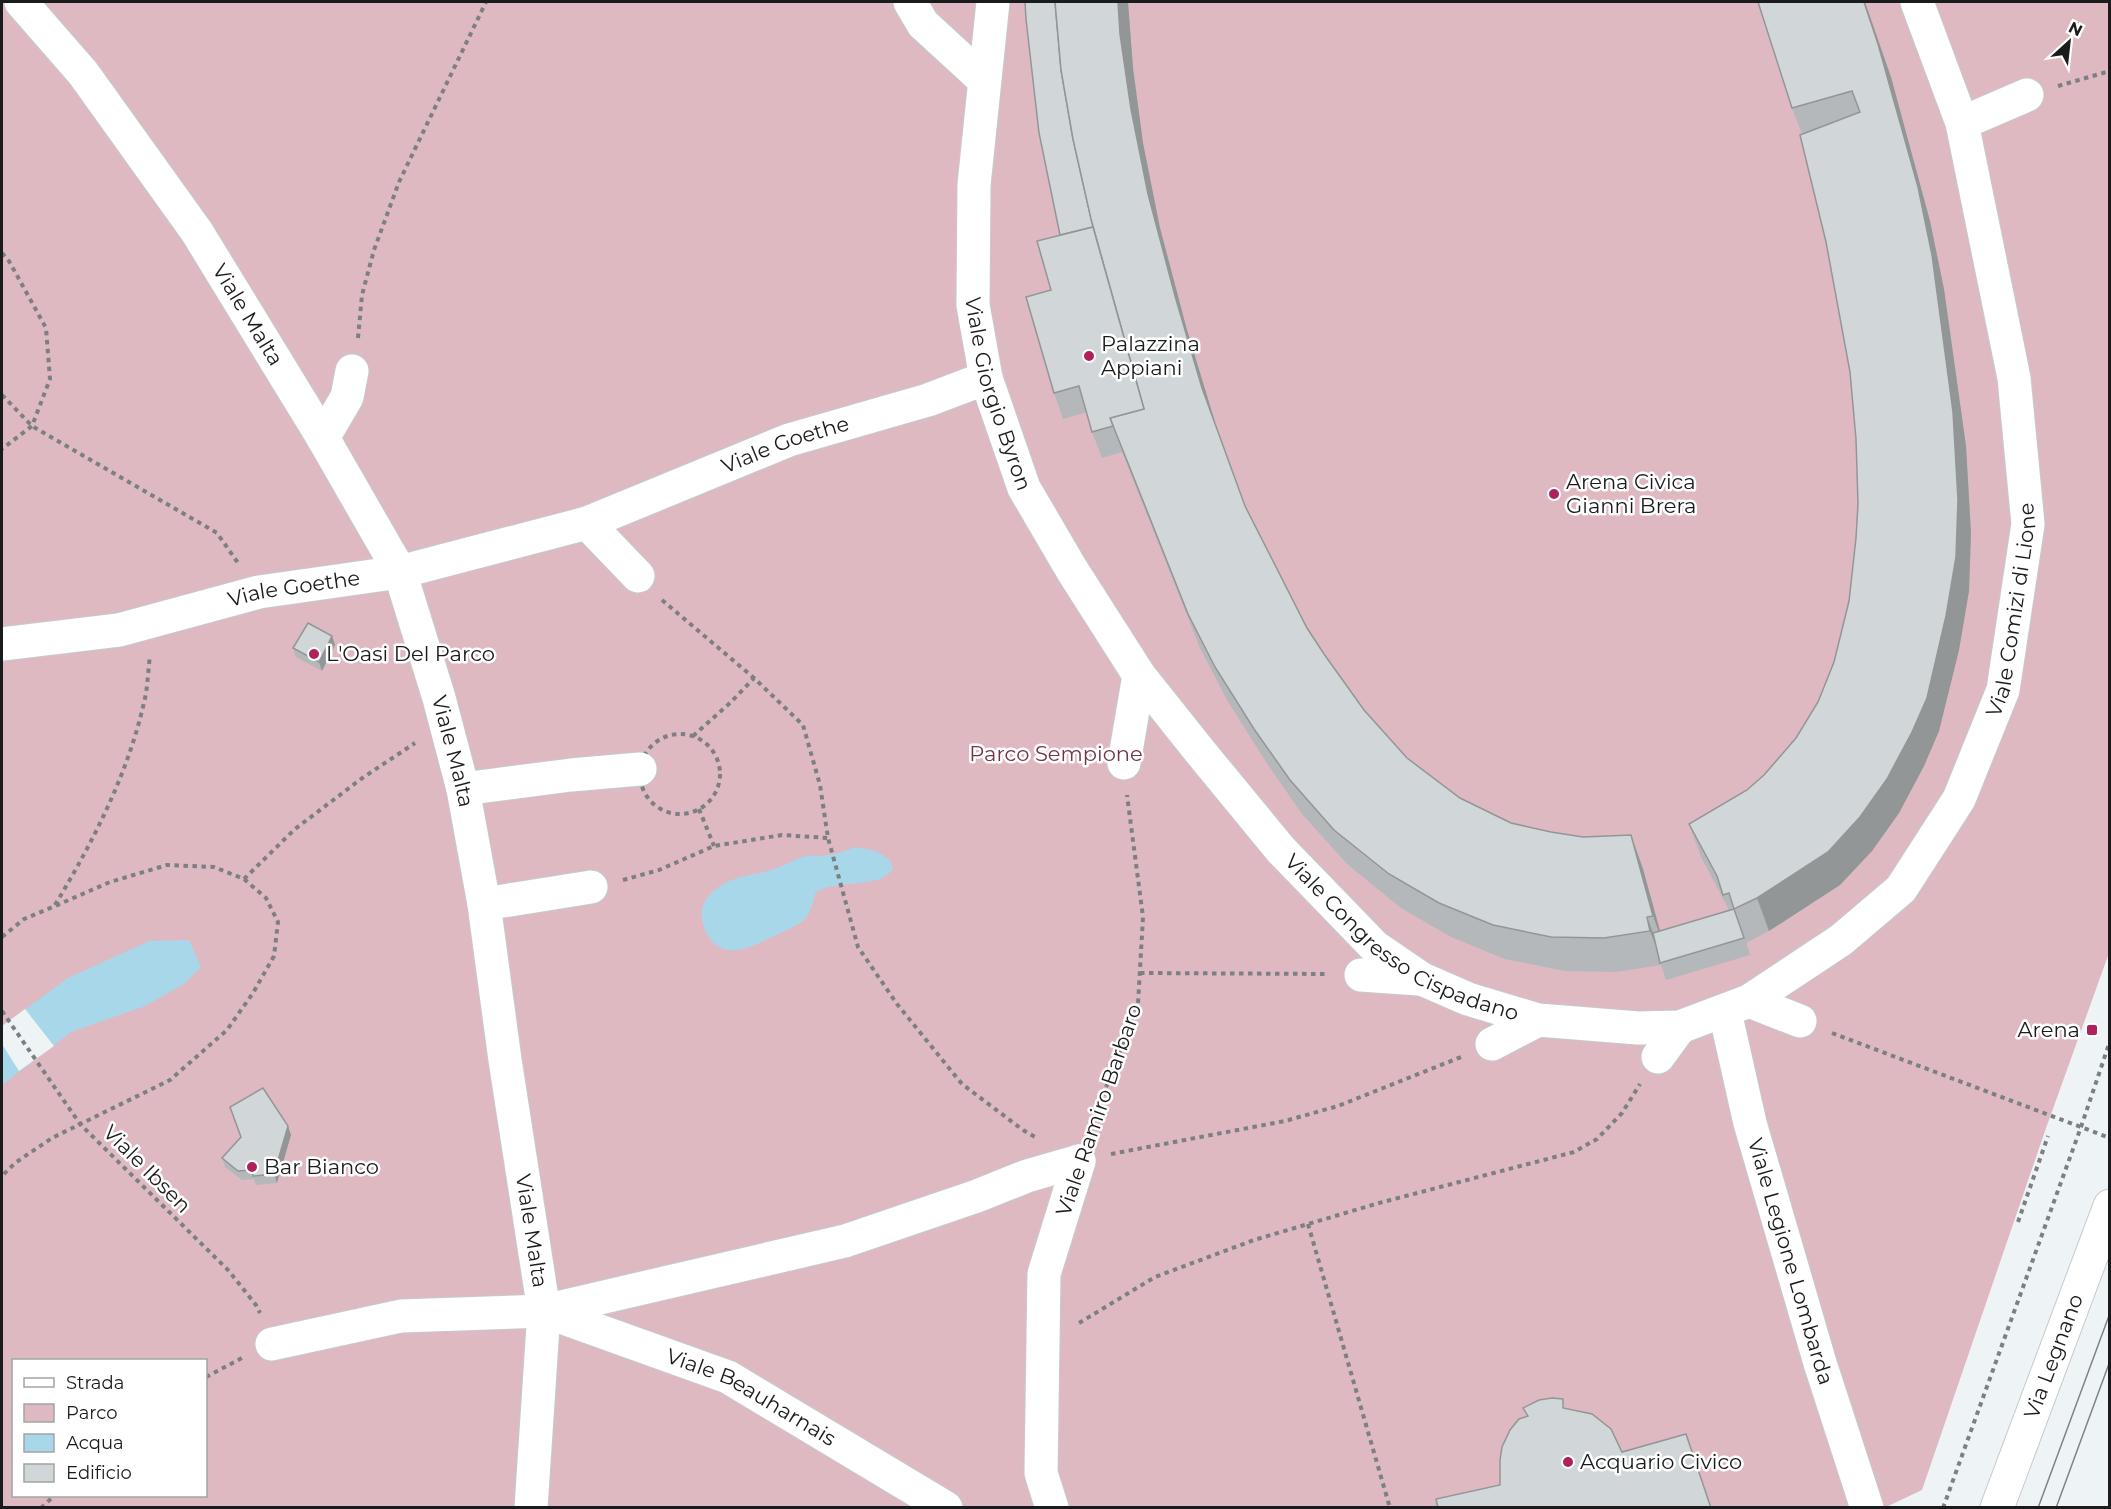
<svg xmlns="http://www.w3.org/2000/svg" width="2111" height="1509" font-family="Montserrat,sans-serif">
  <style>
    .green { fill: #dfb9c2; fill-rule: evenodd }
    .water { fill: #a7d7e9 }
    .pier { fill: #eef4f6 }
    .lines { fill: none; stroke-linecap: round; stroke-linejoin: round }
    .minor-casing { stroke: #c5cbcd; stroke-width: 35 }
    .path { stroke: #7c8082; stroke-width: 4; stroke-dasharray: 4.5 4.5; stroke-linecap: butt }
    .minor { stroke: #fff; stroke-width: 33 }
    .tram { stroke: #7f8385; stroke-width: 1.5 }
    .wall { fill: #b4b8ba }
    .shaded-wall { fill: #929697 }
    .building { fill: #d1d6d8; stroke: #929697; stroke-width: 1.5 }
    .poi-dot { fill: #af215c; stroke: #fff; stroke-width: 2 }
    .labels { text-anchor: middle; stroke-width: 5; stroke-linejoin: round; paint-order: stroke }
    .street-label { font-size: 21px; fill: #191b1c; stroke: #fff }
    .poi-label { font-size: 21px; fill: #191b1c; stroke: #fff; text-anchor: start }
    .park-label { font-size: 21px; fill: #713548; stroke: #fff }
  </style>
  <rect width="100%" height="100%" fill="#eef4f6"/>
  <path class="green" d="M2,2H2109V953L2045,1131L1922,1490L1884,1508H2ZM14,1360H206V1496H14Z"/>
  <g class="water">
    <path d="M856,847L876,851L890,860L893,869C878,890 841,878 816,892C813,900 811,912 806,918C798,926 788,929 778,934C751,948 716,966 703,924C701,914 701,906 707,898C728,873 750,878 777,868C787,865 797,857 807,856C810,855 813,856 816,856C830,856 843,852 856,847Z"/>
    <path d="M189,940L201,967L184,984L145,1006L71,1032L2,1085V1026L68,978L149,941Z"/>
  </g>
  <path class="pier" d="M25,1009L54,1046L19,1071L2,1044V1026Z"/>
  <g class="lines">
    <g class="minor-casing">
      <g id="minor">
        <path id="s1" d="M21,2L83,73L197,232L323,438L400,572L439,698L463,789L484,904L505,1060L544,1311L531,1508"/>
        <path d="M910,2L923,24L984,80"/>
        <path id="s2" d="M993,2L974,185L973,305L986,378L1024,488L1072,570L1139,675L1202,754L1281,850L1375,947L1422,979L1468,999L1538,1020L1638,1028L1680,1027L1749,1001L1841,940L1901,889L1959,799L2003,690L2028,524L2014,378L1962,123L1917,2"/>
        <path d="M1962,123L2027,95"/>
        <path d="M323,438L347,397L352,371"/>
        <path d="M587,523L638,576"/>
        <path id="s3" d="M2,644L119,630L259,592L400,572L587,523L789,440L928,400L986,378"/>
        <path d="M1124,763L1139,675"/>
        <path d="M463,789L571,775L640,769"/>
        <path d="M484,904L591,887"/>
        <path d="M1361,975L1419,979"/>
        <path d="M1749,1001L1800,1021"/>
        <path id="s4" d="M1725,1012L1750,1123L1820,1363L1867,1508"/>
        <path d="M1492,1044L1538,1020"/>
        <path d="M1658,1057L1680,1027"/>
        <path id="s5" d="M544,1311L728,1377L946,1508"/>
        <path d="M272,1344L401,1316L544,1311L845,1241L977,1196L1027,1176L1079,1161"/>
        <path d="M1052,1508L1041,1473L1044,1274L1079,1161"/>
        <path id="s6" d="M1997,1508L2110,1206"/>
      </g>
    </g>
    <g class="path">
      <path d="M2058,86L2110,71"/>
      <path d="M2,253L9,261L46,328L50,379L32,426L2,449"/>
      <path d="M358,338L362,295L374,250L399,182L486,2"/>
      <path d="M2,395L32,426L217,533L238,563"/>
      <path d="M662,600L754,678L803,725L820,785L828,838L858,947L897,1004L962,1084L1023,1130L1035,1137"/>
      <circle cx="680" cy="774" r="40"/>
      <path d="M693,736L730,703L754,678"/>
      <path d="M699,809L714,846"/>
      <path d="M244,879L295,829L361,779L415,743"/>
      <path d="M623,880L659,870L714,846L782,835L828,838"/>
      <path d="M55,905C94,840 129,772 145,698C148,684 148,670 150,656"/>
      <path d="M2,937L24,919L55,906L110,882L167,865L214,867L244,879L266,898L278,922L274,956L253,993L227,1030L170,1080L52,1138L15,1163L2,1176"/>
      <path d="M1140,973L1328,974"/>
      <path d="M2,1011L80,1124L228,1270L256,1305L260,1313"/>
      <path d="M1832,1033L2110,1138"/>
      <path d="M1090,1129L1138,1004L1143,917L1127,795"/>
      <path d="M1111,1154L1285,1121L1338,1106L1461,1057"/>
      <path d="M2018,1222L2048,1136"/>
      <path d="M1308,1224L1390,1508"/>
      <path d="M1079,1323L1155,1277L1254,1240L1379,1203L1574,1152L1597,1139L1622,1113L1640,1084"/>
      <path d="M206,1377L242,1358"/>
      <path d="M41,1508L54,1496"/>
      <path d="M1943,1508L2081,1127L2110,1041"/>
    </g>
    <use href="#minor" class="minor"/>
    <g class="tram">
      <path d="M2038,1508L2110,1313"/>
      <path d="M2056,1508L2110,1361"/>
    </g>
  </g>
  <g class="wall">
    <path d="M1025,2H1128L1133,68L1143,143L1160,228L1187,330L1215,422L1245,506L1307,628L1324,654L1364,710L1407,758L1460,798L1511,823L1551,832L1583,837L1631,835L1643,869L1660,931L1729,910L1701,857L1689,824L1747,790L1764,775L1796,738L1818,702L1834,662L1849,601L1856,538L1858,504L1856,439L1850,372L1826,242L1802,134L1792,108L1891,77L1930,221L1944,289L1966,446L1971,533L1969,591L1959,650L1939,731L1924,766L1899,813L1872,851L1840,885L1769,931L1746,943V941L1750,955L1666,980L1661,965L1616,972L1564,971L1505,959L1451,937L1401,908L1347,864L1302,814L1266,762L1227,700L1200,648L1122,452L1102,458L1092,432L1087,412L1063,419L1054,393L1051,290L1060,235Z"/>
    <path d="M332,636L335,645L322,671L296,657L293,648Z"/>
    <path d="M288,1126L291,1135L277,1183L256,1185L254,1179L242,1180L225,1167L222,1158Z"/>
  </g>
  <g class="shaded-wall">
    <path d="M1118,2H1128L1133,68L1143,143L1160,228L1187,330L1215,422L1202,388L1175,296L1148,194L1131,109L1120,34Z"/>
    <path d="M1864,2H1865L1891,77L1930,221L1944,289L1966,446L1971,533L1969,591L1959,650L1939,731L1924,766L1899,813L1872,851L1840,885L1769,931L1757,898L1860,817Z"/>
    <path d="M332,636L335,645L322,671L319,662Z"/>
    <path d="M1631,835L1643,869L1665,949L1653,916Z"/>
    <path d="M1647,917L1660,951L1663,964L1650,931Z"/>
    <path d="M288,1126L291,1135L277,1183L274,1174Z"/>
  </g>
  <g class="building">
    <path d="M1025,2H1055L1061,70L1073,139L1093,227L1060,235L1039,133L1026,19Z"/>
    <path d="M1055,2H1118L1120,34L1131,109L1148,194L1175,296L1202,388L1245,506L1307,628L1324,654L1364,710L1407,758L1460,798L1511,823L1551,832L1583,837L1631,835L1653,916L1647,917L1650,931L1604,938L1551,937L1493,925L1439,903L1389,874L1334,830L1290,780L1254,729L1215,667L1188,614L1110,418L1144,409L1091,219L1073,139L1061,70Z"/>
    <path d="M1758,2H1864L1878,44L1918,187L1932,255L1953,412L1958,500L1956,557L1946,616L1927,698L1912,732L1887,779L1860,817L1828,852L1757,898L1734,909L1729,893L1723,895L1717,876L1689,824L1747,790L1764,775L1796,738L1818,702L1834,662L1849,601L1856,538L1858,504L1856,439L1850,372L1826,242L1800,135L1860,112L1852,91L1792,108Z"/>
    <path d="M1093,227L1144,409L1110,418L1113,426L1092,432L1079,386L1054,393L1026,297L1051,290L1037,241Z"/>
    <path d="M308,623L332,636L319,662L293,648Z"/>
    <path d="M1734,909L1744,938L1660,963L1653,933Z"/>
    <path d="M263,1088L288,1126L274,1174L253,1176L252,1170L238,1171L222,1158L241,1137L230,1107Z"/>
    <path d="M1552,1398L1563,1399V1408L1592,1414L1611,1429L1622,1452L1686,1434L1711,1508H1438L1436,1499L1500,1485V1460L1502,1447L1510,1430L1519,1419L1528,1416L1523,1408L1539,1400Z"/>
  </g>
  <g class="poi-dot">
    <circle cx="1089" cy="356" r="6"/>
    <circle cx="1554" cy="494" r="6"/>
    <circle cx="314" cy="654" r="6"/>
    <rect x="2086" y="1024" width="12" height="12" rx="3"/>
    <circle cx="252" cy="1167" r="6"/>
    <circle cx="1568" cy="1462" r="6"/>
  </g>
  <g class="labels">
    <g class="street-label">
      <text dy="7" stroke="none"><textPath href="#s1" startOffset="387">Viale Malta</textPath></text>
      <text dy="7" stroke="none"><textPath href="#s2" startOffset="396">Viale Giorgio Byron</textPath></text>
      <text dy="7" stroke="none"><textPath href="#s3" startOffset="812">Viale Goethe</textPath></text>
      <text dy="7" stroke="none"><textPath href="#s3" startOffset="298">Viale Goethe</textPath></text>
      <text dy="7" stroke="none"><textPath href="#s2" startOffset="1965">Viale Comizi di Lione</textPath></text>
      <text dy="7" stroke="none"><textPath href="#s1" startOffset="873">Viale Malta</textPath></text>
      <text dy="7" stroke="none"><textPath href="#s2" startOffset="1092">Viale Congresso Cispadano</textPath></text>
      <text transform="translate(1099 1110) rotate(-71)" y="7">Viale Ramiro Barbaro</text>
      <text transform="translate(147 1169) rotate(45)" y="7">Viale Ibsen</text>
      <text dy="7" stroke="none"><textPath href="#s1" startOffset="1359">Viale Malta</textPath></text>
      <text dy="7" stroke="none"><textPath href="#s4" startOffset="258">Viale Legione Lombarda</textPath></text>
      <text dy="7" stroke="none"><textPath href="#s6" startOffset="162">Via Legnano</textPath></text>
      <text dy="7" stroke="none"><textPath href="#s5" startOffset="225">Viale Beauharnais</textPath></text>
    </g>
    <g class="poi-label">
      <text x="1101" y="351">Palazzina<tspan x="1101" dy="24">Appiani</tspan></text>
      <text x="1566" y="489">Arena Civica<tspan x="1566" dy="24">Gianni Brera</tspan></text>
      <text x="326" y="661">L'Oasi Del Parco</text>
      <text x="2080" y="1037" text-anchor="end">Arena</text>
      <text x="264" y="1174">Bar Bianco</text>
      <text x="1580" y="1469">Acquario Civico</text>
    </g>
    <g class="park-label">
      <text x="1056" y="761">Parco Sempione</text>
    </g>
  </g>
  <rect width="2111" height="1509" fill="none" stroke="#191b1c" stroke-width="6"/>
  <rect x="12" y="1359" width="195" height="138" fill="#ffffff" stroke="#a3a4a4" stroke-width="1.5"/>
  <rect x="24" y="1378" width="30" height="9" fill="#ffffff" stroke="#a3a4a4" stroke-width="1.5"/>
  <text x="66" y="1389" font-size="18" fill="#191b1c">Strada</text>
  <rect x="24" y="1404" width="30" height="18" fill="#dfb9c2" stroke="#a3a4a4" stroke-width="1.5"/>
  <text x="66" y="1419" font-size="18" fill="#191b1c">Parco</text>
  <rect x="24" y="1434" width="30" height="18" fill="#a7d7e9" stroke="#a3a4a4" stroke-width="1.5"/>
  <text x="66" y="1449" font-size="18" fill="#191b1c">Acqua</text>
  <rect x="24" y="1464" width="30" height="18" fill="#d1d6d8" stroke="#a3a4a4" stroke-width="1.5"/>
  <text x="66" y="1479" font-size="18" fill="#191b1c">Edificio</text>
  <g transform="translate(2069 42) rotate(27)" stroke="#ffffff" stroke-width="4.5" paint-order="stroke">
  <path d="M0-4.5L10 22L0 15L-10 22Z" fill="#191b1c"/>
  <text y="-9" font-size="16" font-weight="bold" text-anchor="middle" fill="#191b1c">N</text>
  </g>
</svg>
